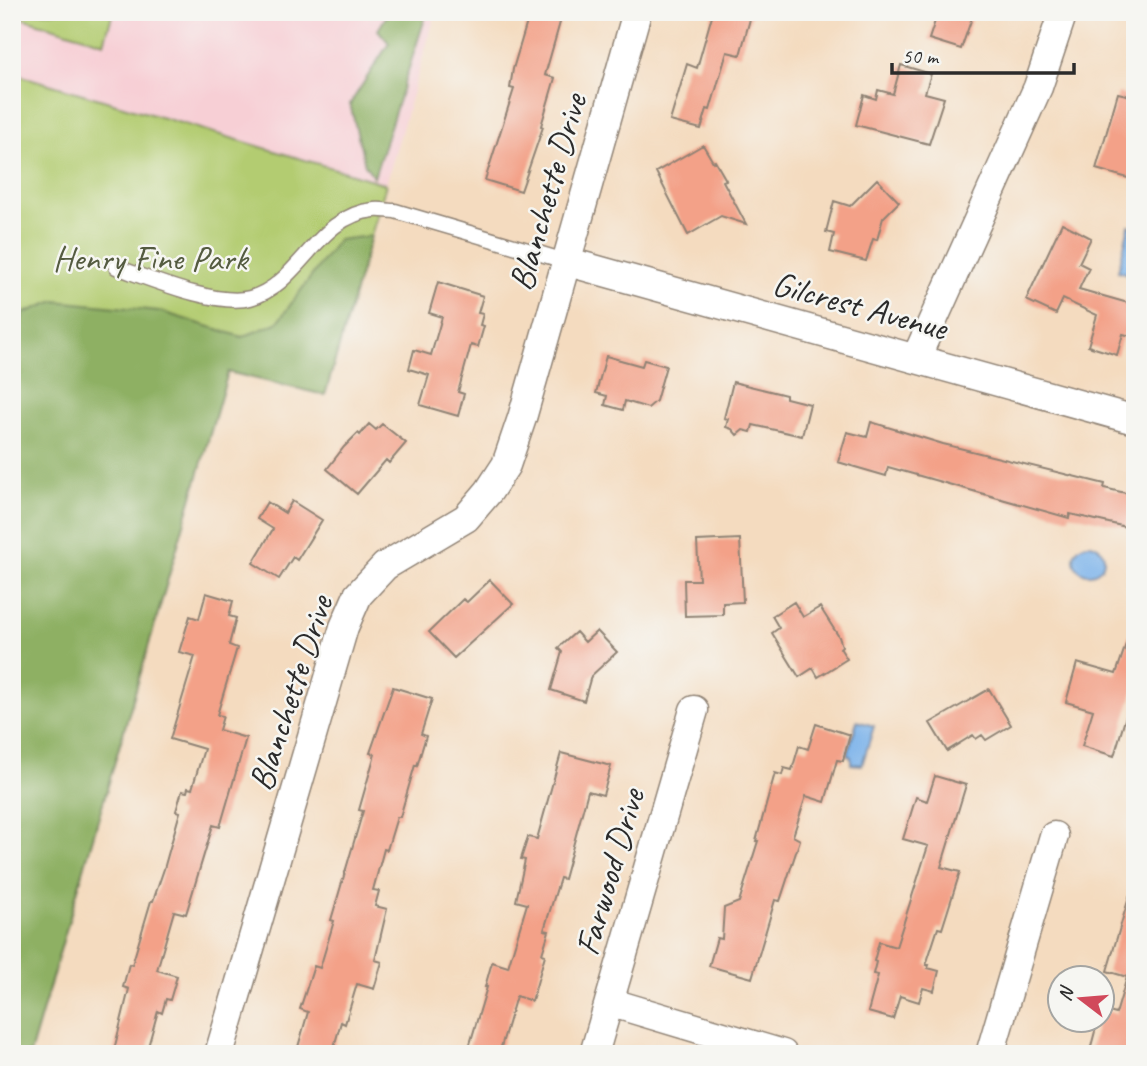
<svg xmlns="http://www.w3.org/2000/svg" width="1147" height="1066" viewBox="0 0 1147 1066" font-family="Caveat,sans-serif">
<rect width="100%" height="100%" fill="#f6f6f2"/>
<filter id="ink" filterUnits="userSpaceOnUse"><feTurbulence type="fractalNoise" baseFrequency=".0143" numOctaves="2"/><feDisplacementMap in="SourceGraphic" scale="14" xChannelSelector="R" yChannelSelector="G"/><feConvolveMatrix kernelMatrix="1 2 1 2 8 2 1 2 1" color-interpolation-filters="sRGB"/></filter>
<filter id="wash" filterUnits="userSpaceOnUse"><feTurbulence type="fractalNoise" baseFrequency=".00686" numOctaves="4" result="noise"/><feDisplacementMap in="SourceGraphic" scale="28" xChannelSelector="R" yChannelSelector="G"/><feGaussianBlur stdDeviation="1.57" result="paint"/><feColorMatrix in="noise" values="0 0 0 0 0 0 0 0 0 0 0 0 0 0 0 0 0 1.4 0 .05"/><feComposite in="paint" operator="in"/></filter>
<g filter="url(#wash)">
<rect width="100%" height="100%" fill="#f4dbbf"/>
<path fill="#f7cfd5" d="M12,12H436L386,184L12,73Z"/>
<path fill="#b3cc71" stroke="#6f7c4e" stroke-width="2" d="M12,12H113L104,43L12,15Z
M12,73L386,184L325,395L228,372L30,1054H12Z"/>
<path fill="#8eb063" stroke="#5c6e47" stroke-width="2" d="M389,12H427L374,177L365,165L350,104L389,43L378,30Z
M371,236L325,395L228,372L30,1054H12V336L24,313L55,301L159,311L242,337L277,323L338,240Z"/>
<path fill="#7cb2ea" stroke="#546e8a" stroke-width="2" d="M1129,226L1135,228V276L1118,271Z
M1074 559a15 15 0 1 1 30 0a15 15 0 1 1-30 0Z
M857,721L874,726L862,765L851,764V757L847,755Z"/>
<g id="blocks">
<path fill="#f3a188" d="M530,12H563L545,75L555,78L541,126L543,127L521,191L485,180L514,89L510,88L513,69Z
M713,12H752L740,55L727,52L710,110L707,109L701,129L670,121L687,64L697,68Z
M938,12H974L961,49L929,39Z
M901,65L931,74L925,93L944,98L929,144L856,125L864,95L876,99L878,90L893,94Z
M1118,93L1135,97V180L1096,169Z
M703,145L713,162L715,161L726,180L723,181L746,224L721,216L688,235L656,172Z
M877,179L899,202L883,218L877,240L873,239L866,261L830,252L834,234L826,232L834,201L850,206Z
M1062,223L1091,238L1079,263L1089,268L1079,289L1135,305V337L1123,334L1117,355L1088,346L1097,315L1063,299L1056,314L1026,300Z
M438,282L483,296L478,313L483,314L480,325L484,326L478,347L471,345L458,392L464,394L458,416L420,405L429,375L409,369L414,350L431,355L442,317L429,313Z
M606,356L642,366L644,360L666,366L656,401L648,408L625,401L623,410L605,405L607,396L596,393Z
M733,382L786,395V398L810,404L802,436L753,425L751,432L743,430L737,435L732,429L726,427L728,419L724,418Z
M871,422L943,444L1105,484L1104,488L1134,495L1126,527L1070,514L1069,518L888,467L886,476L838,462L847,432L867,437Z
M369,424L376,430L382,424L406,443L389,463L386,460L357,494L327,469L344,447L358,433L360,435Z
M292,501L322,520L297,560L293,557L279,579L253,563L273,529L257,519L267,502L285,513Z
M740,539L743,602L723,603V615L685,616L684,580H699L697,541Z
M490,580L513,604L454,658L429,632L463,599L467,602Z
M206,593L233,601L229,616L236,618L229,645L237,648L217,715L223,716L219,730L246,738L220,827L213,825L186,914L174,911L157,970L177,976L170,1000L166,999L162,1013L158,1011L146,1054H113L129,989L123,987L129,964L132,965L151,901H153L164,869L180,812L176,811L182,791L187,792L188,788L192,789L204,749L170,739L195,656L179,652L190,616L199,619Z
M794,602L803,617L820,607L839,637L842,646L840,648L847,659L818,677L813,668L799,677L772,633L779,628L772,616Z
M1131,629L1135,630V686L1114,756L1082,746L1093,710L1066,702L1077,663L1116,674Z
M597,631L617,652L591,676L584,701L551,690L562,652L558,648L576,632L585,642Z
M393,687L432,699L421,734L426,736L417,766L415,765L400,817H397L387,850L384,849L373,890L379,891L375,906L387,909L375,960L382,962L374,989L357,984L345,1024L341,1022L332,1054H296L308,1012L300,1009L314,966L320,968L334,921L331,920L363,811L359,810L375,754L370,753Z
M989,689L1011,725L986,740L982,735L976,739L973,735L947,751L930,723Z
M816,724L850,735L843,761L837,760L825,802L806,796L793,836L800,840L780,901L775,900L752,978L709,966L717,938L722,939L724,908L739,902L758,841H756L775,773L782,775L784,768L792,770L799,746L808,749Z
M561,753L611,766L603,795L588,791L564,879L560,878L544,930L549,931L542,954L545,955L532,1001L516,996L499,1054H467L487,987H485L492,962L508,967L527,904L516,901L525,860L521,859L528,837L537,839Z
M935,776L966,785L941,867L960,872L942,929L938,928L926,965H929L928,968L939,971L934,991L923,988L919,1002L900,996L893,1019L868,1012L878,975L873,974L876,962L874,961L879,942L896,947L928,846L903,839L916,797L927,801Z
M1130,894H1135V1054H1089L1098,1020H1102V1010L1116,1014L1127,977L1107,971Z"/>
</g>
</g>
<g filter="url(#ink)">
<use href="#blocks" fill-opacity="0" stroke="#908375" stroke-width="2"/>
<g fill="none" stroke-linecap="round" stroke-linejoin="round">
<defs>
<path id="lane" d="M116,267C148,278 217,307 250,298C300,285 317,215 374,210C381,209 388,211 395,211L565,261"/>
<path id="street" d="M565,261L1135,420
M916,358L1038,87L1063,12
M609,1002L783,1054
M219,1054L344,627L358,595L385,566L466,518L489,491L506,465L522,418L637,12
M594,1054L694,710
M990,1054L1054,836"/>
</defs>
<use href="#lane" stroke="#908375" stroke-width="17"/>
<use href="#street" stroke="#908375" stroke-width="31"/>
<use href="#lane" stroke="#fff" stroke-width="14"/>
<use href="#street" stroke="#fff" stroke-width="28"/>
</g>
</g>
<g text-anchor="middle" stroke-width="5" stroke-linejoin="round" paint-order="stroke">
<g font-size="35" fill="#2b2b2b" stroke="#f6f6f2">
<text transform="translate(547 192) rotate(-74)" y="12">Blanchette Drive</text>
<text transform="translate(860 305) rotate(15)" y="12">Gilcrest Avenue</text>
<text transform="translate(290 693) rotate(-72)" y="12">Blanchette Drive</text>
<text transform="translate(609 872) rotate(-74)" y="12">Farwood Drive</text>
</g>
<g font-size="35" fill="#545b40" stroke="#f6f6f2">
<text x="150" y="270">Henry Fine Park</text>
</g>
</g>
<rect width="1147" height="1066" fill="none" stroke="#f6f6f2" stroke-width="42"/>
<g transform="translate(1081 999) rotate(286)"><circle r="33" fill="#f6f6f2" stroke="#a5a5a2" stroke-width="2"/>
<path d="M0-5L12 26L0 18L-12 26Z" fill="#d1495b"/>
<text y="-10" font-size="19" font-weight="bold" text-anchor="middle" fill="#2b2b2b">N</text>
</g>
<path d="M892 63v10h182v-10" fill="none" stroke="#2b2b2b" stroke-width="3.5"/>
<text x="902" y="63" font-size="21" fill="#2b2b2b" stroke="#f6f6f2" stroke-width="5" paint-order="stroke">50 m</text>
</svg>
